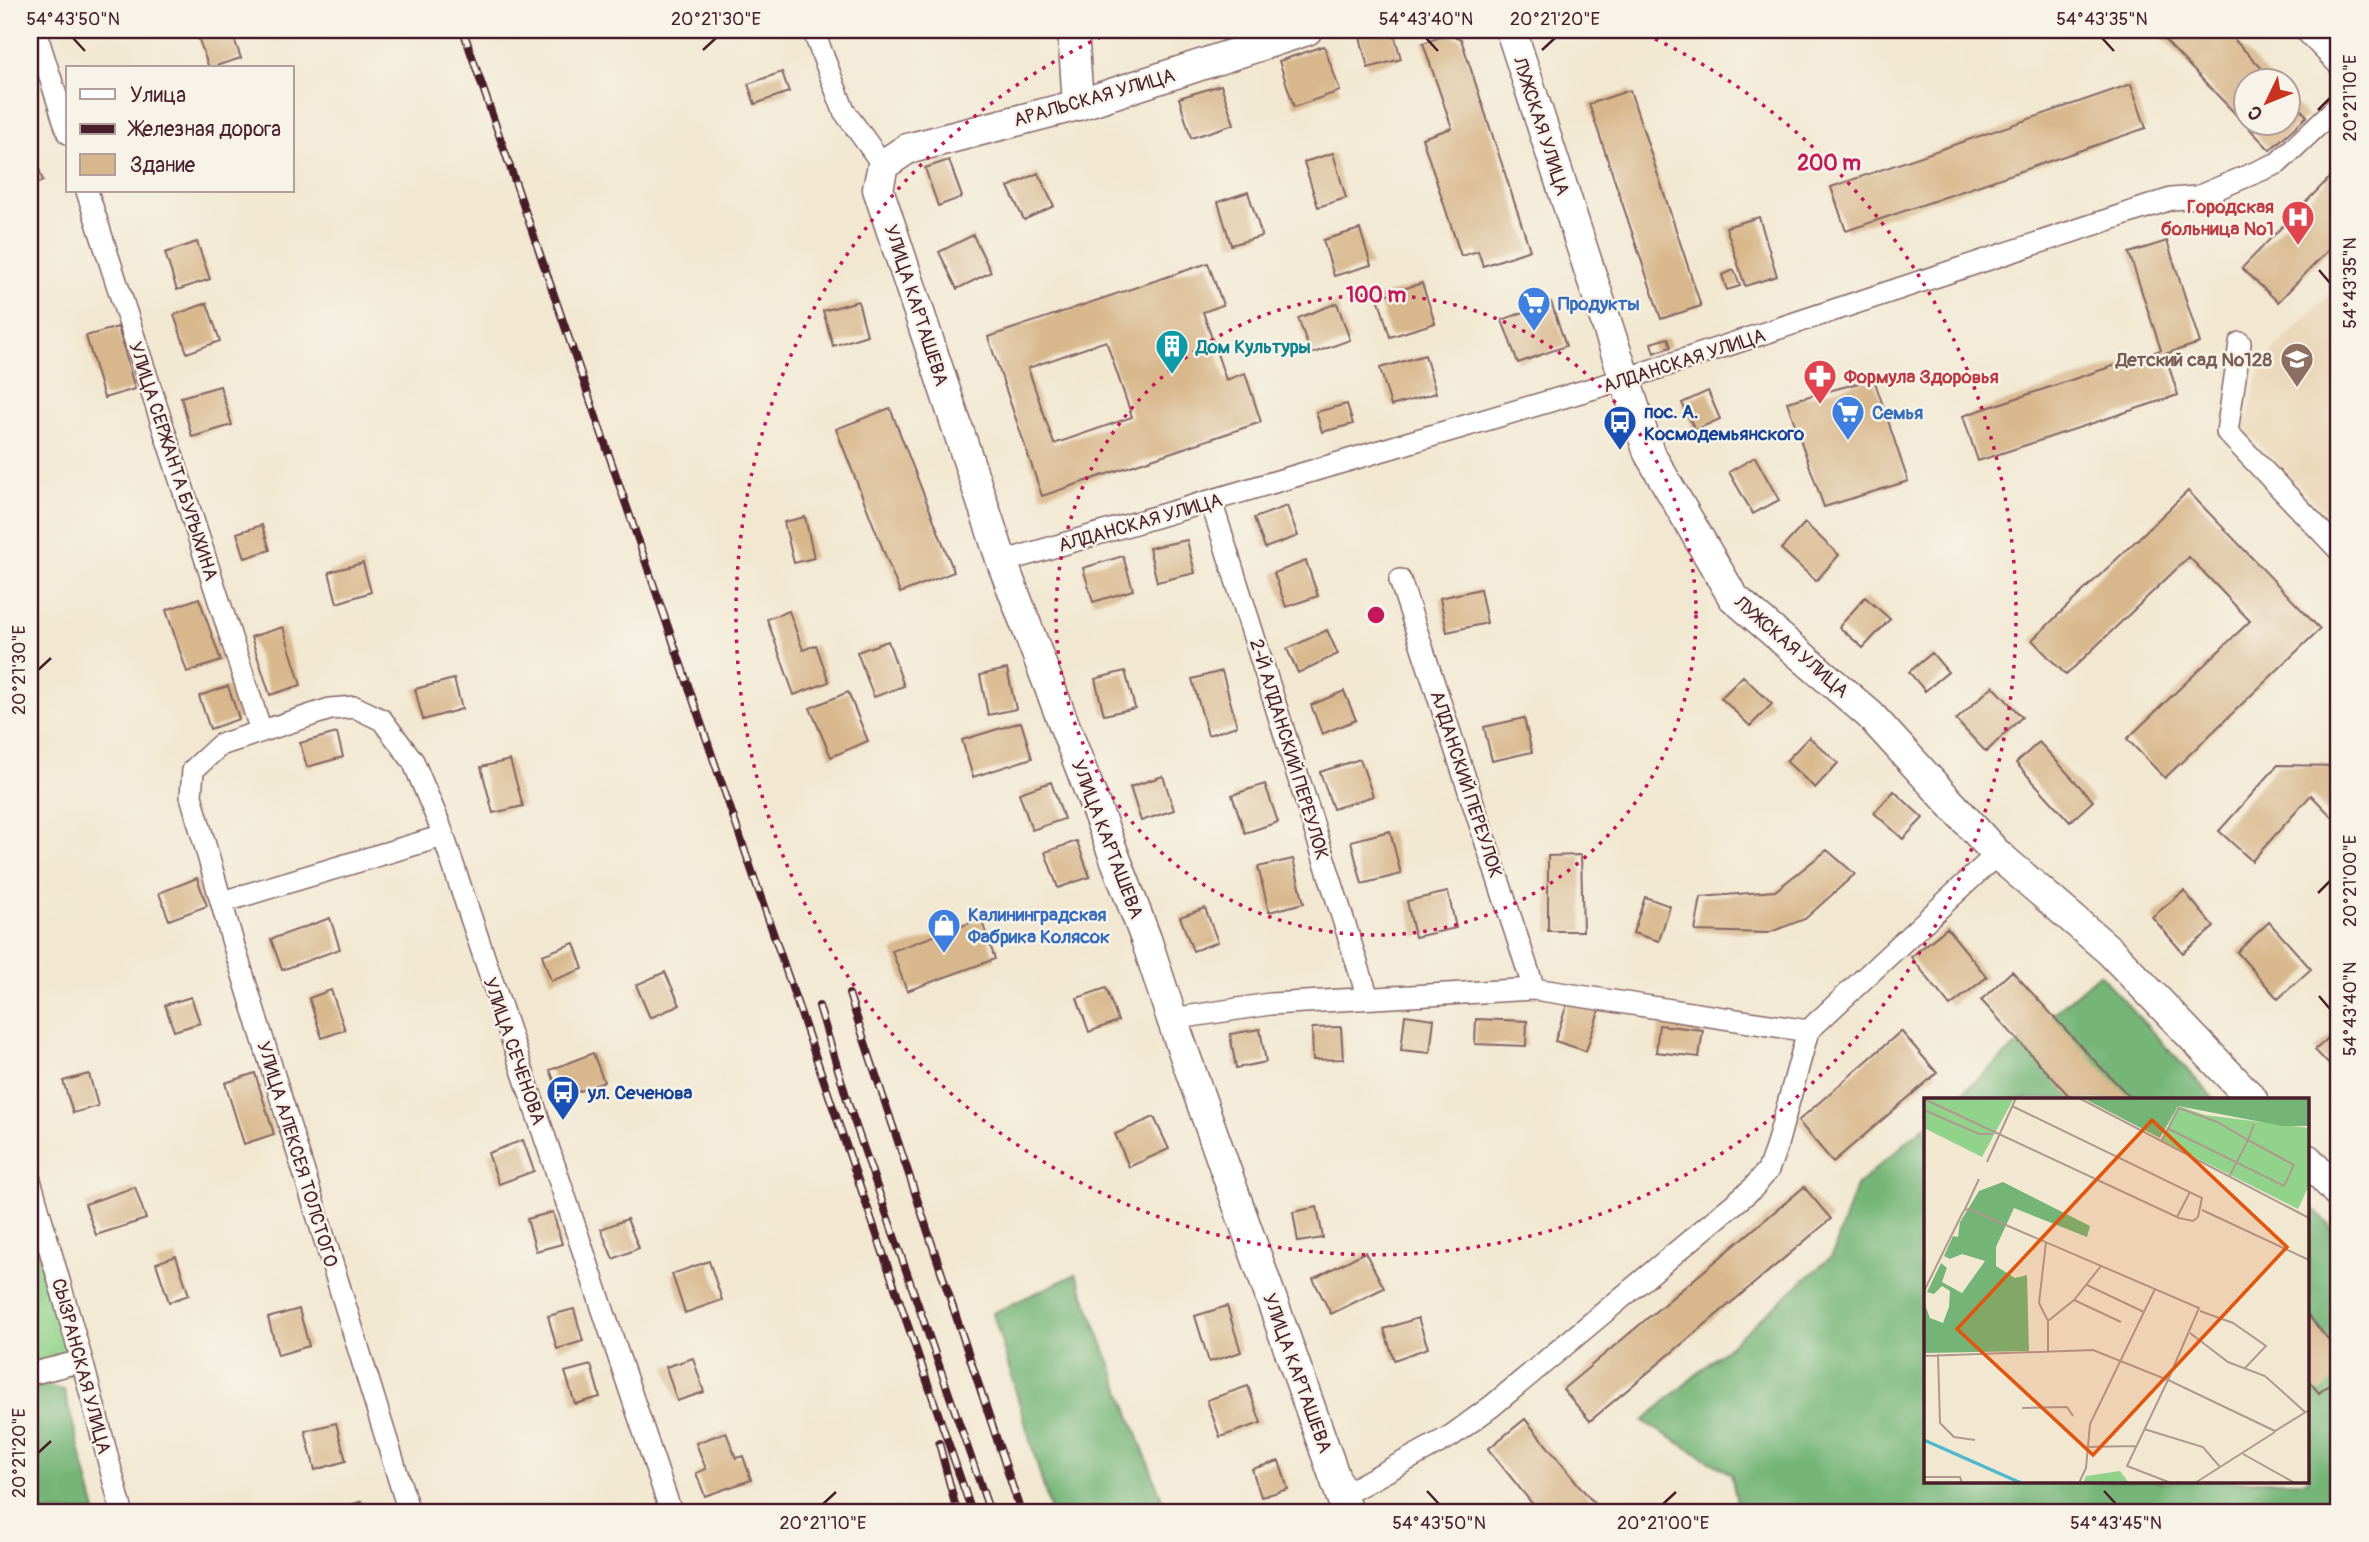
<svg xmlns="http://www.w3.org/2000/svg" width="2369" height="1542" viewBox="0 0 2369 1542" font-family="Pangolin,sans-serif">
<rect width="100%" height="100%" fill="#f7f3e8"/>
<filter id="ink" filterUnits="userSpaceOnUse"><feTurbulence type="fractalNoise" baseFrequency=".0143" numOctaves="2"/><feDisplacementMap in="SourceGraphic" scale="14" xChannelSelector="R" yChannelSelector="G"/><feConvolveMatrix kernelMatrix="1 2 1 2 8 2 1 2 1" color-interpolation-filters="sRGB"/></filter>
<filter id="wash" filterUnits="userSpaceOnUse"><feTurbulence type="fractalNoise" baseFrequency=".00686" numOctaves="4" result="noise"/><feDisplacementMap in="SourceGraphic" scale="28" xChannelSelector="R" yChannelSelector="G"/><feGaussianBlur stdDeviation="1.57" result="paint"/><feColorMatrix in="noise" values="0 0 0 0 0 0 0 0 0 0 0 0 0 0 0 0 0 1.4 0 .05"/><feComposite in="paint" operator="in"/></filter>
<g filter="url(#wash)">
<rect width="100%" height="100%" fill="#f2e8d1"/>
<path fill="#ebd8ba" d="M2339,284V527L2245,430L2262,363Z"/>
<path fill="#91d38b" stroke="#6e795b" stroke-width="2" d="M30,1225L73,1373L30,1385Z"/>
<path fill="#74b577" stroke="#5f6a51" stroke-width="2" d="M2099,974L2214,1099H1955Z
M1926,1125V1481H2308V1202L2339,1236V1512H1739L1731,1474L1643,1421L1832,1256L1856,1186Z
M1076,1274L1167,1512H1051L993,1313Z
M40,1385L64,1390L96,1512H30V1388Z"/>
<g id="blocks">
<path fill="#d8b78c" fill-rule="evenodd" d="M209,30H231L241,58L209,68L197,34Z
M1370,30H1393L1401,59L1368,68L1359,33Z
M2155,30H2225L2273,80H2246V122H2288V96L2307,116L2270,150Z
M1449,34L1461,39L1530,250L1483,266L1478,251L1461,256L1422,138L1452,128L1423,43Z
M1324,46L1340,91L1294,107L1279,61Z
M782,72L789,92L755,104L748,84Z
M2131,84L2146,128L1846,231L1831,187Z
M1221,85L1234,124L1191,138L1179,98Z
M1630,90L1701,306L1661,319L1589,104Z
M30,143L43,181L30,186Z
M1333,153L1346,198L1318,207L1304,162Z
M949,160L962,197L938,206L925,168Z
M2339,168V239L2278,302L2242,268Z
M1038,173L1054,206L1024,220L1008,187Z
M1248,192L1262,236L1231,245L1218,202Z
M1759,217L1777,276L1745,286L1726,227Z
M1360,229L1371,265L1334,276L1323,240Z
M973,235L991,272L957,289L939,252Z
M2167,241L2200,343L2165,354L2178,395L1978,461L1963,416L2161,350L2129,253Z
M197,242L210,279L177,290L165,253Z
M1208,263L1223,305L1203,312L1226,380L1245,373L1261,422L1042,496L988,337ZM1106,341L1132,417L1054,444L1028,368Z
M1734,270L1740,286L1727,290L1722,275Z
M1422,283L1435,323L1390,337L1378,297Z
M858,301L867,335L833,346L823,311Z
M1551,302L1566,346L1518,363L1502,320Z
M207,303L220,341L187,353L174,315Z
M1337,303L1350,340L1311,354L1298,318Z
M118,327L135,389L104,398L86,336Z
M1668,338L1671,347L1654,353L1651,343Z
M1425,355L1436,393L1391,406L1380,368Z
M1874,379L1908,481L1824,507L1787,402Z
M220,386L232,425L192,437L181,397Z
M1708,391L1720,419L1695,430L1682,403Z
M1347,404L1353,424L1322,432L1316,412Z
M890,408L954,572L900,593L836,429Z
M1755,457L1779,500L1753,514L1729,472Z
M2188,491L2320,629L2165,778L2127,739L2250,621L2189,557L2066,675L2032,640Z
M1287,506L1298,536L1265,548L1254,518Z
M805,517L814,558L794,563L784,522Z
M1805,523L1839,555L1816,581L1781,549Z
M262,525L270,550L245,558L237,533Z
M1187,540L1195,573L1157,582L1149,548Z
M1123,556L1133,590L1093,602L1083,568Z
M1306,561L1318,596L1286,607L1274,573Z
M363,563L371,592L337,603L329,572Z
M1480,589L1487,623L1447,632L1440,598Z
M1865,597L1890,619L1863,648L1839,627Z
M199,598L221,661L187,672L166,610Z
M789,611L803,650L816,645L829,682L794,695L767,619Z
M283,627L301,685L270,695L251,637Z
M1327,630L1338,654L1298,673L1287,649Z
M888,641L904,686L874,697L857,652Z
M1932,653L1948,672L1925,691L1909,672Z
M1007,669L1016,709L988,715L980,675Z
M1125,671L1135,708L1104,715L1095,679Z
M1222,671L1237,726L1208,735L1192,679Z
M1743,676L1772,704L1750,726L1721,698Z
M454,679L462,709L423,720L415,689Z
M228,686L239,719L210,729L199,696Z
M1993,686L2022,717L1986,752L1956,720Z
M1344,691L1356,720L1322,734L1311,705Z
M848,692L868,741L831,757L810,708Z
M1524,718L1532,752L1492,761L1484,727Z
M1021,722L1032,758L973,777L962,740Z
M337,733L343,757L307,767L300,743Z
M1809,737L1838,763L1815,788L1786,761Z
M2039,742L2093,801L2070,822L2016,763Z
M1360,759L1373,796L1333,809L1320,772Z
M510,760L523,806L493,813L481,767Z
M2278,765L2339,766V824L2311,795L2252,861L2219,831Z
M1163,776L1174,810L1141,821L1130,787Z
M1051,782L1064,819L1032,830L1019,793Z
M1265,784L1278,822L1245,833L1232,795Z
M1894,791L1923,818L1903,839L1874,813Z
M1390,831L1401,874L1362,884L1351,841Z
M1077,841L1090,877L1058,888L1045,852Z
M1827,850L1855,874L1805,919L1768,933L1695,931L1701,897L1775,891Z
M1581,855L1583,931H1548V856Z
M1293,859L1304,903L1269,912L1258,867Z
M197,878L207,906L169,920L159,893Z
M2184,891L2214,927L2183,953L2152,917Z
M1448,892L1456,928L1415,937L1407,901Z
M1645,897L1670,906L1659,941L1633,933Z
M1205,908L1218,942L1193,951L1180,917Z
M330,918L340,949L282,970L271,939Z
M981,919L995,959L907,991L892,951Z
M2269,922L2311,969L2278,999L2237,952Z
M1947,928L1987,977L1950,1006L1911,957Z
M574,943L583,969L551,981L542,955Z
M2012,971L2087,1053L2132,1099H2072L1981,1000Z
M665,972L680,1005L650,1018L636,985Z
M1106,988L1118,1021L1089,1032L1077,998Z
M331,990L345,1030L322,1038L309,998Z
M191,997L200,1023L174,1031L165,1005Z
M1569,998L1600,1008L1586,1051L1555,1041Z
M1405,1015L1434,1019L1430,1053L1401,1050Z
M1476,1019L1527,1021L1526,1046L1475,1044Z
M1659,1025L1703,1030L1699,1057L1656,1052Z
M1341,1027L1343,1059L1313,1060L1312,1028Z
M1260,1029L1266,1062L1236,1068L1230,1034Z
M2337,1030L2339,1032L2338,1074L2315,1050Z
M1901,1031L1937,1073L1833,1162L1798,1121Z
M593,1053L604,1082L561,1098L550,1070Z
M255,1073L274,1134L244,1144L225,1083Z
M89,1074L98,1106L73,1113L63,1081Z
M1154,1117L1169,1149L1129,1167L1115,1134Z
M523,1140L534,1171L499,1184L488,1153Z
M135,1187L146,1219L96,1235L85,1204Z
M1804,1187L1831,1219L1590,1421L1563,1389Z
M1317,1207L1323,1238L1298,1242L1293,1212Z
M553,1212L562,1244L536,1251L527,1219Z
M627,1219L639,1248L613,1259L601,1229Z
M1365,1252L1384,1288L1331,1314L1313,1279Z
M176,1256L189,1295L169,1302L156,1263Z
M709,1261L722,1300L685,1313L672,1274Z
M1227,1306L1241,1352L1209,1362L1195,1316Z
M299,1309L309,1346L278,1355L268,1318Z
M574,1309L583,1341L557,1349L548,1316Z
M2308,1315L2339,1352V1376L2319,1393L2308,1380Z
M1418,1318L1428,1348L1394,1360L1384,1329Z
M693,1358L704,1392L677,1401L666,1367Z
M591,1365L600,1397L575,1404L565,1372Z
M1248,1386L1261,1423L1220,1437L1207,1400Z
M1525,1419L1601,1512H1539L1488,1449Z
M336,1423L346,1461L315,1470L305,1431Z
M726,1432L736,1458L743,1456L751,1480L705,1496L696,1473L706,1469L696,1443Z
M1279,1461L1288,1489L1261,1497L1252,1469Z
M362,1501L366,1512H330Z"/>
</g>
</g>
<g filter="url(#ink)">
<use href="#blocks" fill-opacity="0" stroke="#856565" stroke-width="2"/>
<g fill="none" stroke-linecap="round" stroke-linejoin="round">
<defs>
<path id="street" d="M35,30L68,133
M813,30L844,111L883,165
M2305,30L2339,65
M87,191L261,731
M2240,343L2227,432L2339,550
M1211,501L1368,998
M1002,562L1625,379L2171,199L2197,197L2278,163L2339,105
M1400,580L1534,989
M222,902L443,836
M1172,1019L1270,1004L1534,989L1808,1031L1997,854
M30,1180L82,1361L122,1512
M30,1374L82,1361
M1341,1496L1451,1436L1492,1406L1753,1188L1768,1170L1776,1148L1808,1031
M409,1512L233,943L191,796L193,770L220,745L330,709L355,707L382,720L413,761L439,823L671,1512"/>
<path id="secondary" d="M1073,30L1078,105
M1307,30L1078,105L907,149L883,165L878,189L1002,562L1146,939L1172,1019L1347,1512
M1511,30L1649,453L1733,597L1870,715L1997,854L2110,951L2252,1099
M2308,1160L2339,1194"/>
</defs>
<use href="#street" stroke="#856565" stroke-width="24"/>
<use href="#secondary" stroke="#856565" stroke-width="33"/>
<use href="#street" stroke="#fff" stroke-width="21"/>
<use href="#secondary" stroke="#fff" stroke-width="30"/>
<defs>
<path id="rail" d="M463,30L972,1512
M849,994L1021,1512
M819,1006L849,1106L990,1512
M939,1443L957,1512"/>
</defs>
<use href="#rail" stroke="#4a1f2b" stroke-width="8"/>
<use href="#rail" stroke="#f7f3e8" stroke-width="5" stroke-dasharray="16" stroke-linecap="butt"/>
</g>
</g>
<path fill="none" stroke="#4a1f2b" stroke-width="2.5" d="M73,38L85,51M1426,38L1438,51M2102,38L2114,51M703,50L716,38M1542,50L1555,38M2318,110L2330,98M2319,270L2330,283M38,670L51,658M2318,893L2330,881M2319,996L2330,1009M38,1453L51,1441M1427,1491L1439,1504M2104,1491L2116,1504M823,1504L836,1492M1663,1504L1676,1492"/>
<g fill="none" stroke="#c2185b" stroke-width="3.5" stroke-dasharray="3.5 7">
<circle cx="1376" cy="615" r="320"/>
<path d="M1636 30A640 640 0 1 1 1116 30"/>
</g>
<defs>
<symbol id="hospital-pin" viewBox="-11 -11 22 30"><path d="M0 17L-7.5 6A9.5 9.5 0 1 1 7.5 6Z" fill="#e0444e" stroke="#f7f3e8"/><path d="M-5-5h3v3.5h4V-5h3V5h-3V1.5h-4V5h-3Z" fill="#fff"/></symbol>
<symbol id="supermarket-pin" viewBox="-11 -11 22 30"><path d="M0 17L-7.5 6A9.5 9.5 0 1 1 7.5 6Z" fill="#3f7fe0" stroke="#f7f3e8"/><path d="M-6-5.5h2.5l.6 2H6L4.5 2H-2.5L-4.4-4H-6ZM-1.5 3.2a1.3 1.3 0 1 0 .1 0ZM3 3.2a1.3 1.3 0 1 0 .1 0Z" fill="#fff"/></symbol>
<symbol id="building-pin" viewBox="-11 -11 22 30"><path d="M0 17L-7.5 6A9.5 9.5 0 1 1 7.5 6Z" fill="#0f9aa8" stroke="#f7f3e8"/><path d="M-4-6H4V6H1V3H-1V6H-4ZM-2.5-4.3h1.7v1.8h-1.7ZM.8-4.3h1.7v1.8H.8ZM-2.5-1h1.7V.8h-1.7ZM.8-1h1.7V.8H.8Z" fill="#fff"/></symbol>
<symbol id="school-pin" viewBox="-11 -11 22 30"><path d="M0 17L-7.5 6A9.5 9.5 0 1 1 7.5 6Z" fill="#8d6e63" stroke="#f7f3e8"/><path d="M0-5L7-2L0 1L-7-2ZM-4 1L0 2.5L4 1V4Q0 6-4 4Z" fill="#fff"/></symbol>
<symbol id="pharmacy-pin" viewBox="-11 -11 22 30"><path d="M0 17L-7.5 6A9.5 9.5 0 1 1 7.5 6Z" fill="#e0444e" stroke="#f7f3e8"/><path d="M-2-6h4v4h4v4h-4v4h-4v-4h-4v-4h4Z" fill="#fff"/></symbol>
<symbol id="bus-pin" viewBox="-11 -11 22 30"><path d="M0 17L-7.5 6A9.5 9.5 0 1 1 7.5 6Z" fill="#1a4fb4" stroke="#f7f3e8"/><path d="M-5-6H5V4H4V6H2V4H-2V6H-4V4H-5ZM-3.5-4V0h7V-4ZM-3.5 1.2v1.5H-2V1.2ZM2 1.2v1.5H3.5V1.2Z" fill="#fff"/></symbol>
<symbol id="shop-pin" viewBox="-11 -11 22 30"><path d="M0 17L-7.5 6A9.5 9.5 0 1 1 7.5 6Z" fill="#3f7fe0" stroke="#f7f3e8"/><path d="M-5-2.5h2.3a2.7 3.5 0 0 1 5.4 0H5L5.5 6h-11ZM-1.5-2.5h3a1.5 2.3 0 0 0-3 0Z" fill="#fff"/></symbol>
</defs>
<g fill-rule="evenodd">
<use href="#hospital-pin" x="2279" y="198" width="38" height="52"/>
<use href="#supermarket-pin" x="1515" y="284" width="38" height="52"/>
<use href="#building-pin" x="1153" y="327" width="38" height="52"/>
<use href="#school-pin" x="2278" y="340" width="38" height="52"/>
<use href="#pharmacy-pin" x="1801" y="357" width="38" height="52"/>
<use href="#supermarket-pin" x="1829" y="393" width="38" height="52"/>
<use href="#bus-pin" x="1601" y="403" width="38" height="52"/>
<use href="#shop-pin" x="925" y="906" width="38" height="52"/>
<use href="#bus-pin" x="544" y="1073" width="38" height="52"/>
</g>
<g text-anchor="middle" stroke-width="5" stroke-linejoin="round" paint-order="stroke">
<g font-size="19" fill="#4a1f2b" stroke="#f7f3e8">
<text transform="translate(1094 97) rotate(-16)" y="7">АРАЛЬСКАЯ УЛИЦА</text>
<text transform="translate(1542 126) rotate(72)" y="7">ЛУЖСКАЯ УЛИЦА</text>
<text transform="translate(917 305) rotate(72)" y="7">УЛИЦА КАРТАШЕВА</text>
<text transform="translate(1684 360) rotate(-18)" y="7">АЛДАНСКАЯ УЛИЦА</text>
<text transform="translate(174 461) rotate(72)" y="7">УЛИЦА СЕРЖАНТА БУРЫХИНА</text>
<text transform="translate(1140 522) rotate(-16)" y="7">АЛДАНСКАЯ УЛИЦА</text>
<text transform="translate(1792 646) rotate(41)" y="7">ЛУЖСКАЯ УЛИЦА</text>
<text transform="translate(1290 749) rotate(73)" y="7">2-Й АЛДАНСКИЙ ПЕРЕУЛОК</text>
<text transform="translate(1467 784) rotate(72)" y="7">АЛДАНСКИЙ ПЕРЕУЛОК</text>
<text transform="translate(1108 839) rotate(69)" y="7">УЛИЦА КАРТАШЕВА</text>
<text transform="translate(515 1051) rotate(71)" y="7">УЛИЦА СЕЧЕНОВА</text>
<text transform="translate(298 1154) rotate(73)" y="7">УЛИЦА АЛЕКСЕЯ ТОЛСТОГО</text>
<text transform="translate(82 1366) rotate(75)" y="7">СЫЗРАНСКАЯ УЛИЦА</text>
<text transform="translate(1298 1373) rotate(70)" y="7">УЛИЦА КАРТАШЕВА</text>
</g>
<g font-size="19" font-weight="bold" fill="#be3a42" stroke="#f7f3e8" text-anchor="end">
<text x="2274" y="213">Городская<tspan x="2274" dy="22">больница №1</tspan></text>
<text x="1844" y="383" text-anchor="start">Формула Здоровья</text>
</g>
<g font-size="19" font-weight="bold" fill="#366cbe" stroke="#f7f3e8" text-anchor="start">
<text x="1558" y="310">Продукты</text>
<text x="1872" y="419">Семья</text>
<text x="968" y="921">Калининградская<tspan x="968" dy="22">Фабрика Колясок</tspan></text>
</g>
<g font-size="19" font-weight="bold" fill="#0d838f" stroke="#f7f3e8" text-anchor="start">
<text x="1196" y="353">Дом Культуры</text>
</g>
<g font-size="19" font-weight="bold" fill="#785e54" stroke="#f7f3e8" text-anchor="end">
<text x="2272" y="366">Детский сад №128</text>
</g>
<g font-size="19" font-weight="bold" fill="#164399" stroke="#f7f3e8" text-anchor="start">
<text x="1644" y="418">пос. А.<tspan x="1644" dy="22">Космодемьянского</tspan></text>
<text x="588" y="1099">ул. Сеченова</text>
</g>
</g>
<g transform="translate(1924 1098)">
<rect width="385" height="385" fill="#f2e8d1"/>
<path d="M0,0H90L58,59L0,30ZM254,8L281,17L385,30V87L374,111L237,42ZM196,373L205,385H159L162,378Z" fill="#91d38b"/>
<path d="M159,0H385V28H358L254,8L236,40ZM79,84L166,128L163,139L90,110L72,149V168L91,180L103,177L105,253L0,255V204L6,220L19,225L25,209L26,193L18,188L10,196L3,194L17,165L23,170L18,184L38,195L61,163L38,156L26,161L20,158L29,138L34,139L36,124L55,93Z" fill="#74b577"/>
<path fill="none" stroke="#50b8ce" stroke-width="3.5" d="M0,342L97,385"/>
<path fill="none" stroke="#af988f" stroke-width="2" d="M155,0L385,120M0,1L255,120L269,123L274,119L278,100L88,8M0,12L55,36H69M245,31L360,88L370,67L324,42L330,26M237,44L255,10L293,24L324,42L305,79M63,64L92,0M41,111L55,81M278,112L385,162M253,119L266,94M122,144L115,205L124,223M163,187L220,214M0,193L37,118L41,111L47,112L275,210L244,282L351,333L385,312M150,202L197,224M276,213L309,225L342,248L321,270M266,235L304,264L341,278L381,314M124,254V223L150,202L177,168M14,256L16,325L30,339L51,342M0,258L169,252L244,282L203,368L247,385M98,310L143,309L149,318M220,331L279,349L296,369M162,349L212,348M319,356L371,385M0,379H36L38,385M155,385L162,370L166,326L231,191M271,385L351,334"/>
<path fill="#e0560e" fill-opacity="0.15" stroke="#e0560e" stroke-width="3.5" d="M228,22L363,149L169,357L33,231Z"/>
<rect width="385" height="385" fill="none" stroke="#4a1f2b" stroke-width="3.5"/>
</g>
<circle cx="1376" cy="615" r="10" fill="#c2185b" stroke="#f7f3e8" stroke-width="3.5"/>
<g font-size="21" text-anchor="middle" font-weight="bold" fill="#c2185b" stroke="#f7f3e8" stroke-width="5" stroke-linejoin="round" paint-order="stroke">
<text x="1829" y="170">200 m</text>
<text x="1376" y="302">100 m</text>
</g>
<rect width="2369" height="1542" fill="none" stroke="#f7f3e8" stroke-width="77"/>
<rect x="66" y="66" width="228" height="126" fill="#f7f3e8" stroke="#b29e9c" stroke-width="2"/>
<rect x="80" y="89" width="35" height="10" fill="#ffffff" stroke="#b29e9c" stroke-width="2"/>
<text x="130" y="102" font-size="21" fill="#4a1f2b">Улица</text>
<rect x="80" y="124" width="35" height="10" fill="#4a1f2b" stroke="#b29e9c" stroke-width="2"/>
<text x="130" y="136" font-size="21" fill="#4a1f2b">Железная дорога</text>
<rect x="80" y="154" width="35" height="21" fill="#d8b78c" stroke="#b29e9c" stroke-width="2"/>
<text x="130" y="172" font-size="21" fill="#4a1f2b">Здание</text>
<g transform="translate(2267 102) rotate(227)"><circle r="33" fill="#f7f3e8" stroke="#b29e9c" stroke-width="2"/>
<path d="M0-5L12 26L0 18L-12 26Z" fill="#c8321e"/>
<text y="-10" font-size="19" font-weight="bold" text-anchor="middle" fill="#4a1f2b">С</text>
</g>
<rect x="38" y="38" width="2292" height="1466" fill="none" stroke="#4a1f2b" stroke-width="2.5"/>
<g font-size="18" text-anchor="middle" fill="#4a1f2b">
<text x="73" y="25">54°43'50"N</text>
<text x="716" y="25">20°21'30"E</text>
<text x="1426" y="25">54°43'40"N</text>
<text x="1555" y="25">20°21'20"E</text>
<text x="2102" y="25">54°43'35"N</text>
<text transform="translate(2350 98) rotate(-90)" y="6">20°21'10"E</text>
<text transform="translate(2350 283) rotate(-90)" y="6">54°43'35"N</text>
<text transform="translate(19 670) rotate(-90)" y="6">20°21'30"E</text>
<text transform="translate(2350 881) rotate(-90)" y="6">20°21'00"E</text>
<text transform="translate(2350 1009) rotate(-90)" y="6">54°43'40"N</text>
<text transform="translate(19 1453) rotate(-90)" y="6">20°21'20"E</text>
<text x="823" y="1529">20°21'10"E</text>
<text x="1439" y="1529">54°43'50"N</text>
<text x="1663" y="1529">20°21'00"E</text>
<text x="2116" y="1529">54°43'45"N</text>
</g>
</svg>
